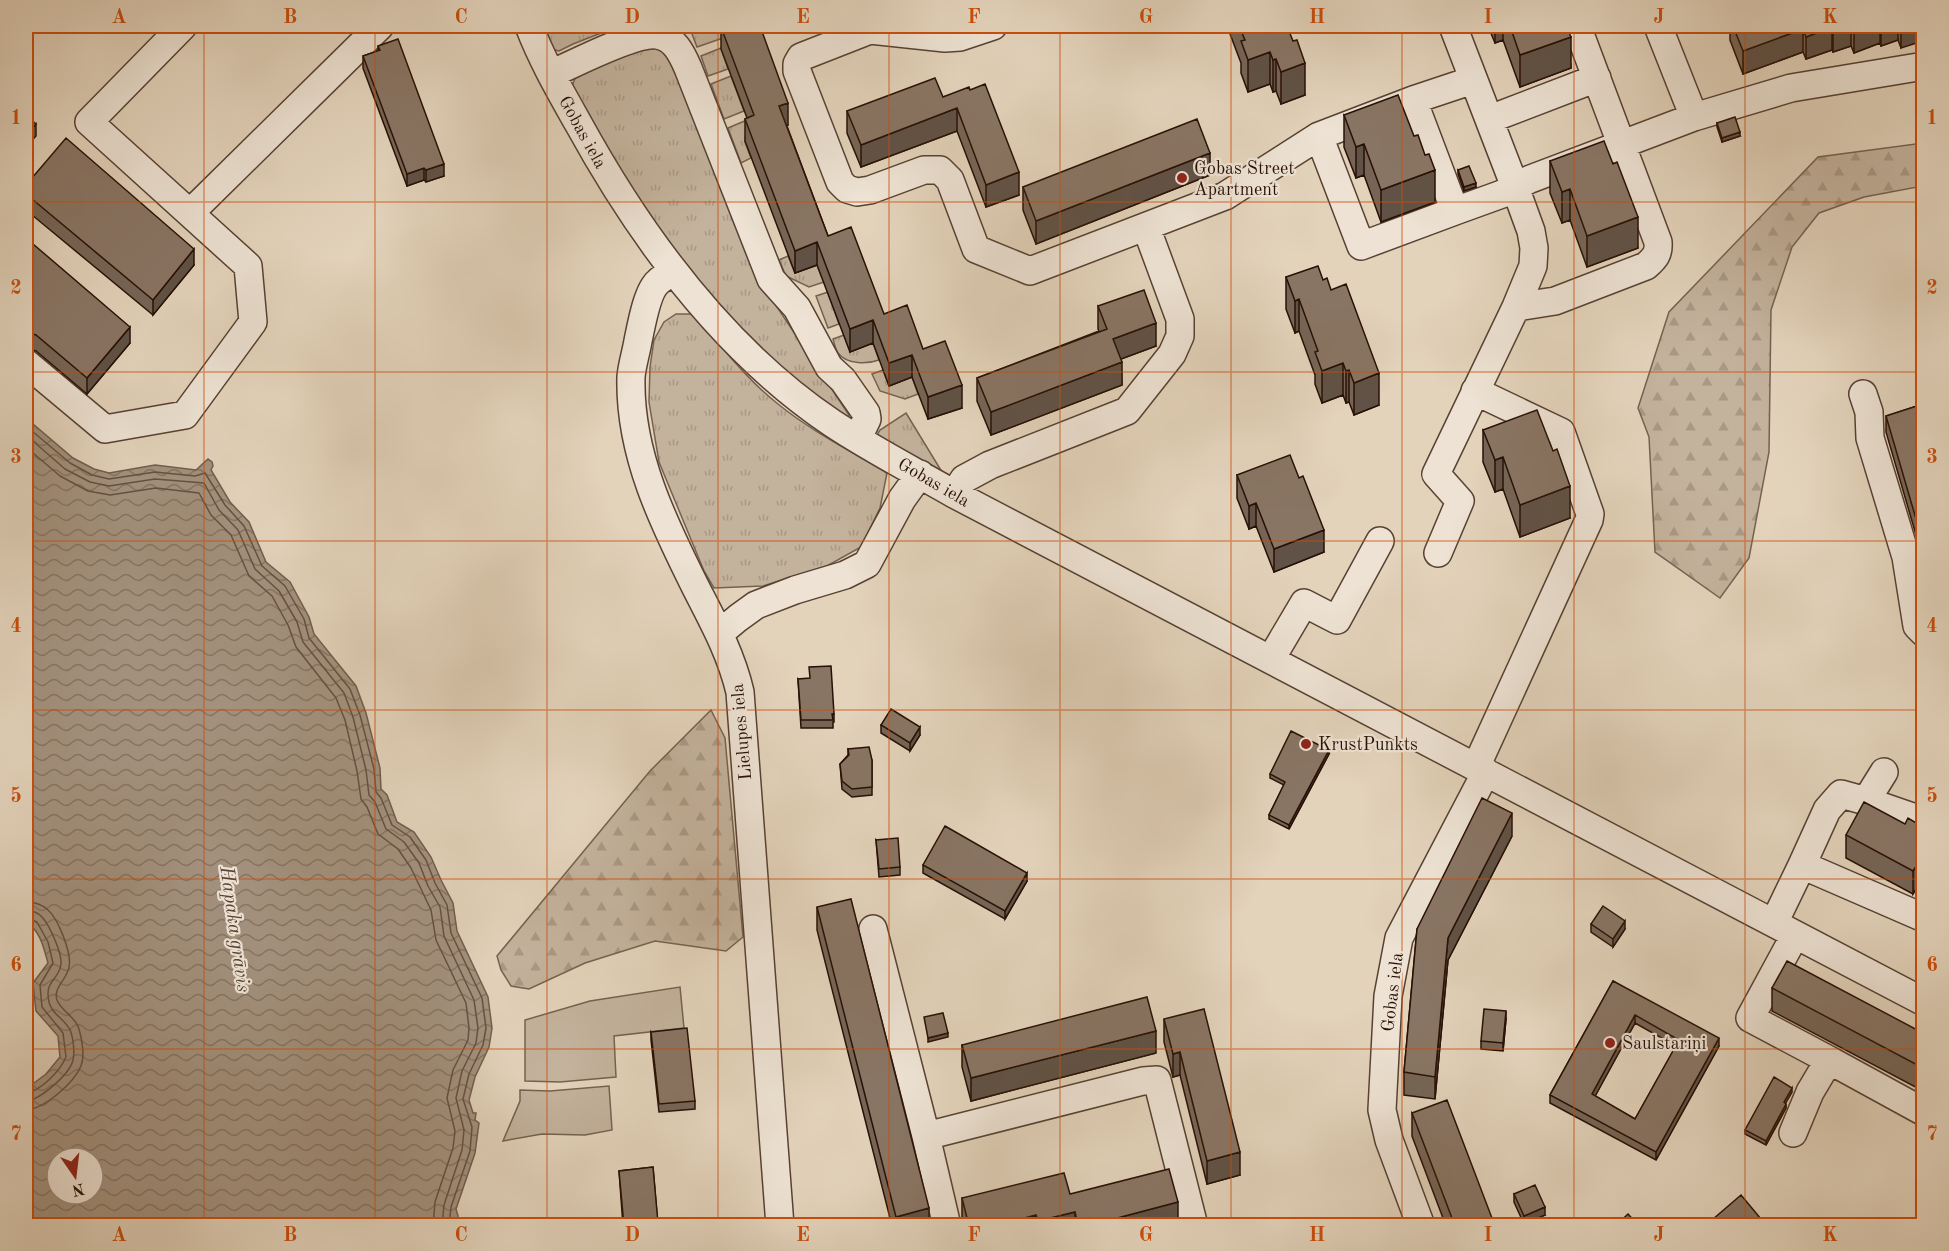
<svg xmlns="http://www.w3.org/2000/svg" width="1949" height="1251" viewBox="0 0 1949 1251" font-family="'Old Standard TT',serif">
<defs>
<pattern id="grass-tufts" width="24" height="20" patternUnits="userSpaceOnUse" patternTransform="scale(1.5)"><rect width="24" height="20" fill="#c3b29c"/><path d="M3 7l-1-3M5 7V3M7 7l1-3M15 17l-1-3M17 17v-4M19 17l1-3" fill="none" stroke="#a89885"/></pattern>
<pattern id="forest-firs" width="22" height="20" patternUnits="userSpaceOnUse" patternTransform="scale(1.5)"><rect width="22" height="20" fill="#c3b29c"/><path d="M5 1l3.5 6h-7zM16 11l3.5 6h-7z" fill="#a89885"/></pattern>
<pattern id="water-waves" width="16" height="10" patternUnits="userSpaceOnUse" patternTransform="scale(1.5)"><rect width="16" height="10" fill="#a3917d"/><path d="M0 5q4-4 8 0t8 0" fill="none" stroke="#857564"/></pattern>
</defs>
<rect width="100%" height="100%" fill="#e3d3bb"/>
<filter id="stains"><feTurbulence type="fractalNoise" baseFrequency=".00333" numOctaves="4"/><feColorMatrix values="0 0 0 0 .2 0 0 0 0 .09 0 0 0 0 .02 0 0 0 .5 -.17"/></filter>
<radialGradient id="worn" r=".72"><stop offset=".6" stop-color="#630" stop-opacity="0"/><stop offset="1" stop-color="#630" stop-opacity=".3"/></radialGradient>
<path fill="url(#grass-tufts)" stroke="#766151" stroke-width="1.5" d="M540,26H619L573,44L559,51L551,49Z
M689,26H735L743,31L697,47Z
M644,44L670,52L761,283L849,415L847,419L767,358L703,291L616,172L572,86L576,76Z
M721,48L728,69L708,76L701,56Z
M731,76L744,111L724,119L711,84Z
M747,120L745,142L751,158L741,163L728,128Z
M788,256L795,273L817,265L824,282L809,287L786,276L779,260Z
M828,292L839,324L828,328L816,296Z
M676,314H693C719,343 747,380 778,404C811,431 851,451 887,473L880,508L861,547L827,566L763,586L714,588L704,571L659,462L649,402L650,367L654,340L664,322Z
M844,335L850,351L873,343L879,360C868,364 847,365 838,353C836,350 834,343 833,339Z
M883,370L889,386L912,377L918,394L905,399L880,391L872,374Z
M906,413L942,472L875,438L880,430Z"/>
<path fill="url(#forest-firs)" stroke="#766151" stroke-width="1.5" d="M1923,143V186L1864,197L1819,213L1792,247L1771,310L1769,452L1749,558L1720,598L1655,552L1649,437L1638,408L1669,312L1818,157Z
M711,710L725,738L743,937L726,951L655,941L585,963L529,989L511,986L501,970L497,956L650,771Z"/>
<path fill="#c3b29c" stroke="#766151" stroke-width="1.5" d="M680,987L684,1028L614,1036L616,1077L560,1082L525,1081V1020L590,1001Z
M609,1086L612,1130L585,1135L542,1134L503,1141L520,1101V1090L550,1091Z"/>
<path fill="url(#water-waves)" stroke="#725d4d" stroke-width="1.5" fill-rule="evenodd" d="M26,418L73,458L94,469L109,473L155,465L196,470L208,459L212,462L213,466L211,470L230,502L249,522L266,562L290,582L309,617L314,634L356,686L366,713L380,768L381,789L387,795L397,822L414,832L431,857L441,880L453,903L457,931L488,997L492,1028L489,1047L475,1077L469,1100L473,1113H476L475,1120L479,1123L475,1153L456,1209L458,1216L455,1225H26V1089L46,1074L60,1057L58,1036L36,1011L33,983L48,963C44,949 40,929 26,923ZM57,1158H93V1194H57Z"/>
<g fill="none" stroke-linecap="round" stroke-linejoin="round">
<path stroke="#665042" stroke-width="1.5" d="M26,426L70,463L92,475L109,479L155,472L195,476L205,473L225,505L244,526L262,566L285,586L304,619L309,638L350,689L360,715L374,769L376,792L381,798L392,825L410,837L426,860L435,883L447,905L451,933L482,998L486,1028L483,1045L469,1074L463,1099L472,1127L470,1151L451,1207L449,1226
M26,435L65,469L90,482L109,486L155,479L204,483L219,510L238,530L255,569L279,591L297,622L303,642L344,693L353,717L366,770L369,795L375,802L386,829L404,842L419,863L428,886L440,907L444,936L474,1000L478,1028L476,1043L462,1071L456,1098L464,1130L462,1150L444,1205L442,1226
M26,447L60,476L88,491L110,495L156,488L199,493L211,515L231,535L249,576L272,596L288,625L296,647L336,698L345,720L357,771L361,799L367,807L378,834L398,849L411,868L431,910L436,940L466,1003L469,1028L468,1040L453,1070L447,1098L455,1131L453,1148L435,1202L433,1226
M26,901C33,902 41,904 47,909C58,918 72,953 69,967C67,980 53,987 57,1000C61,1011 76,1017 79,1029C82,1039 85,1056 81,1066C74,1083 44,1109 26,1110
M26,910C32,911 38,912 42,917C50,926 62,953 61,964C59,981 44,980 49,1002C51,1014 67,1020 71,1032C73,1039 75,1052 73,1060C70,1074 40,1100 26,1101
M26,918L37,922L48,942L53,963L40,985L42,1007L63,1033L66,1057C60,1071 41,1091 26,1093"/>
<defs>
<path id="minor" d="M529,26C542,60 560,91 578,123C640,236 724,350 832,423C871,449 914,471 954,494L1924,1002
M993,26L960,37L945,38L870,30L801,57L797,64V71L840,182L847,189L857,192L870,190L924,170H940L950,180L976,249L1030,271L1225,196L1319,136L1413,100L1455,211L1502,194L1528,180L1694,117L1791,88L1924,66
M1658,26L1694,117
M551,74C574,64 634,32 657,35C674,37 682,54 688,68L771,279L797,308L829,367L843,380L866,413L867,419L858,438
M1413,100L1473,80
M1490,119L1597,78
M1319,136L1361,246L1455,211
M190,213L380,26
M673,271C668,275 662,278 658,282C647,291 641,327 638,341C636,353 632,365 631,377C629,453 663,522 696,588C714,623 731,654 740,692L780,1226
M1516,307L1555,301L1646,266C1655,258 1659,254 1658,242L1577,26
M26,363L105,429L185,415L253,322L248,266L89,122L183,26
M1475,391L1561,432L1590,514L1589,520L1476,767
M1863,394L1869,412L1870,438L1906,557L1917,626L1924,633
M954,494L964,479L990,465L1127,411L1172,354L1180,336V319L1146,227
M1438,553L1460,501L1436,474L1516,307L1533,266L1534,248L1531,231L1515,187L1453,26
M720,633L738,618L756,605L795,590L845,575L867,564L902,499L920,474
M1271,659L1304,603L1337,620L1380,541
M1866,801L1884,772
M1802,865L1827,810L1841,794L1866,801L1924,821
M1774,923L1802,865L1924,918
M873,929L926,1136L947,1226
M1795,935L1750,1018L1829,1060
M1793,1133L1810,1092L1829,1060L1924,1112
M926,1136L1143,1081L1157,1080L1194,1226
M1421,1226L1389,1140L1382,1110L1388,996L1399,938L1486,772"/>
</defs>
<use href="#minor" stroke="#574133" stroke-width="30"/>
<use href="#minor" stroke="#ede2d3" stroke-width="27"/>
</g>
<path fill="#766556" stroke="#281006" stroke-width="1.5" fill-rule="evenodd" d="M1227,26H1287L1305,95L1281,104L1276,91L1273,92L1270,84L1248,92L1241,73V63Z
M1488,26H1566L1571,68L1520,87L1503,40L1495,43Z
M1730,26H1923L1901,48L1898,40L1881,46L1880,43L1854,53L1851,46L1833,52L1832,50L1806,59L1803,52L1743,74L1730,40Z
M721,27L788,125L787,126L828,236L884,314L923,349L962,408L928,419L912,377L889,386L873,343L850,352L817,265L795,273L745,141V119L747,118L721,49Z
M378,46L444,176L426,182L424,180L407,186L363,68V56L378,51Z
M970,90L1019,195L986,207L957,131L861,167L847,133V111L943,97Z
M1344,115L1435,202L1381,222L1364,175L1356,178L1344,147Z
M1717,123L1740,136L1722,142L1717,127Z
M1550,161L1613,164L1638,248L1587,267L1570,220L1562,223L1550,193Z
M1458,170L1476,187L1464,191L1458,174Z
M1210,175L1036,244L1023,210V187Z
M26,185L194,265L153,315L26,210Z
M26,238L130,343L87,394L36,351L26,348Z
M1286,277L1323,280L1379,405L1354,415L1349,402L1346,403L1343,395L1322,403L1315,384V375L1299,331L1295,333L1286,309Z
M1098,306L1156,346L1121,359L1122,385L991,435L977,401V378L1099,331L1098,329Z
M1923,404V554L1921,552L1886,432V416Z
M1483,430L1570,518L1520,537L1503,489L1495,492L1483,462Z
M1237,475L1299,478L1324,552L1274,572L1256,526L1249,529L1237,498Z
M798,679L834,714V722H833V728H801Z
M881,725L920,735L910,751L881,733Z
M848,749L872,760V795L852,797L842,789L840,764L848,755Z
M1329,754L1289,829L1269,819V815L1284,785L1270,778V774Z
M1905,824L1923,827V891L1917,887L1913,894L1846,858V835Z
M1512,836L1448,960L1435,1099L1404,1095V1072L1417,929Z
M876,840L900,867V875L879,877Z
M923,865L1027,881L1005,919L923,873Z
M817,907L929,1226H892L817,930Z
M1591,924L1625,929L1613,947L1591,932Z
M1613,981L1719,1046L1656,1160L1550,1103V1095ZM1635,1023L1676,1046L1635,1119L1595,1096Z
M1772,988L1923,1033V1091L1772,1011Z
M1164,1019L1240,1175L1207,1184L1180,1075L1173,1077L1164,1042Z
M1506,1019L1503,1051L1481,1049V1041Z
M651,1032L695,1101V1109L659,1112L651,1040Z
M962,1045L1156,1053L971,1101L962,1067Z
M1792,1092L1785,1103L1786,1108L1766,1145L1745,1134V1130Z
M1412,1113L1495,1226H1446L1412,1136Z
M653,1167L658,1226H623L619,1171Z
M1070,1194L1178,1225L964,1226L962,1221V1198Z
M1514,1194L1545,1215L1524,1224L1514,1202Z"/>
<path fill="#605246" stroke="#281006" stroke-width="1.5" d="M781,26H790L781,29Z
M1495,26H1503V40L1495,43Z
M1844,26H1851V46L1833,52V29Z
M1867,26H1880V43L1854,53V30Z
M1881,26H1898V40L1881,46Z
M1901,26H1923V41L1901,48Z
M1832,27V50L1806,59V37Z
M1803,29V52L1743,74V51Z
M1571,37V68L1520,87V55Z
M1270,52V84L1248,92V60Z
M1276,59V91L1273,92V60Z
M1305,63V95L1281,104V72Z
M788,103V125L779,129V106Z
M957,108V131L861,167V145Z
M36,124V136L26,147V135Z
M1740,132V136L1722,142V138Z
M1364,144V175L1356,178V147Z
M1210,153V175L1036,244V221Z
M444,164V176L426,182V170Z
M424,168V180L407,186V174Z
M1435,170V202L1381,222V190Z
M1019,172V195L986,207V185Z
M1476,183V187L1464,191V187Z
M1570,189V220L1562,223V192Z
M1638,217V248L1587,267V236Z
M817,242V265L795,273V251Z
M194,249V265L153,315V300Z
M1299,299V331L1295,333V301Z
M873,320V343L850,352V329Z
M1156,323V346L1113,362V339Z
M130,327V343L87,394V378Z
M912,355V377L889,386V363Z
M1122,362V385L991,435V412Z
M1343,363V395L1322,403V371Z
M1349,370V402L1346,403V371Z
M1379,373V405L1354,415V383Z
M962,385V408L928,419V397Z
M1503,457V489L1495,492V460Z
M1570,486V518L1520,537V505Z
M1256,503V526L1249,529V506Z
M1324,530V552L1274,572V549Z
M920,727V735L910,751V743Z
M1329,750V754L1289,829V825Z
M1512,813V836L1448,960L1435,1099V1077L1448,938Z
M1917,865V887L1913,894V871Z
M1027,873V881L1005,919V911Z
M1625,921V929L1613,947V939Z
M1506,1011V1019L1503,1051V1043Z
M1635,1015V1023L1592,1102V1094Z
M1156,1031V1053L971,1101V1078Z
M948,1033V1037L928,1042V1038Z
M1719,1038V1046L1656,1160V1152Z
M1180,1052V1075L1173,1077V1054Z
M1792,1088V1092L1784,1106V1102Z
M1786,1104V1108L1766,1145V1141Z
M1240,1152V1175L1207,1184V1161Z
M1178,1202V1225L1176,1226H1087Z
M1545,1207V1215L1524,1224V1216Z
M929,1208V1226H896V1217Z
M1075,1212V1226H1038V1221Z
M1036,1215V1226H995Z"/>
<path fill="#897564" stroke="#281006" stroke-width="1.5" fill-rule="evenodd" d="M725,26H760L788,103L779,106L828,236L851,227L884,314L907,305L923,349L945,341L962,385L928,397L912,355L889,363L873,320L850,329L817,242L795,251L745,119L754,115L721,27Z
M1239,26H1287L1293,41L1297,40L1305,63L1281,72L1276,59L1273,60L1270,52L1248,60L1241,41L1245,40Z
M1510,26H1566L1571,37L1520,55Z
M1733,26H1844L1833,29L1832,27L1806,37L1803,29L1743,51Z
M1852,26H1867L1854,30Z
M398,39L444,164L426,170L424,168L407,174L363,56L380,50L378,46Z
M935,78L943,97L969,87L970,90L985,84L1019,172L986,185L957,108L861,145L847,111Z
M1398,95L1414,136L1418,135L1425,155L1429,154L1435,170L1381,190L1364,144L1356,147L1344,115Z
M26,115L36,124L26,135Z
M1735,117L1740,132L1722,138L1717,123Z
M1197,119L1210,153L1036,221L1023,187Z
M66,138L194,249L153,300L26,194V185Z
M1604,141L1613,164L1617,162L1638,217L1587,236L1570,189L1562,192L1550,161Z
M1469,166L1476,183L1464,187L1458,170Z
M26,238L130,327L87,378L36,335L26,332Z
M1318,266L1323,280L1327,278L1331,290L1346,284L1379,373L1354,383L1349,370L1346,371L1343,363L1322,371L1315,352L1318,351L1299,299L1295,301L1286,277Z
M1144,290L1156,323L1113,339L1122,362L991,412L977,378L1107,329L1098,306Z
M1923,404V539L1921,536L1886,416Z
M1537,410L1553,451L1557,449L1570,486L1520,505L1503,457L1495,460L1483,430Z
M1290,455L1299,478L1303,476L1324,530L1274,549L1256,503L1249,506L1237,475Z
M831,666L834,714H832L833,720H801L798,679L810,678L809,667Z
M891,709L920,727L910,743L881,725Z
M1291,731L1329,750L1289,825L1269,815L1285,782L1270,774Z
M869,747L872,760V787L852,789L842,781L840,764L849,755L848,749Z
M1482,798L1512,813L1448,938L1435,1077L1404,1072L1417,929Z
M1864,802L1905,824L1908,818L1923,827V869L1917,865L1913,871L1846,835Z
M945,826L1027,873L1005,911L923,865Z
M898,838L900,867L879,869L876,840Z
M851,899L929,1208L896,1217L817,907Z
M1603,906L1625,921L1613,939L1591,924Z
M1787,961L1923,1033V1068L1772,988Z
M1613,981L1719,1038L1656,1152L1550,1095ZM1635,1015L1679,1040L1635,1119L1592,1094Z
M1147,997L1156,1031L971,1078L962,1045Z
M1204,1009L1240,1152L1207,1161L1180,1052L1173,1054L1164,1019Z
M1484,1009L1506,1011L1503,1043L1481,1041Z
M943,1013L948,1033L928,1038L924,1017Z
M687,1028L695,1101L659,1104L651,1032Z
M1774,1077L1792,1088L1784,1102L1786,1104L1766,1141L1745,1130Z
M1447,1100L1495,1226H1455L1412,1113Z
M653,1167L658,1223L624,1226L619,1171Z
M1169,1169L1178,1202L1087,1226H1078L1075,1212L1038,1221L1036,1215L995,1226H969L962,1198L1064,1173L1070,1194Z
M1535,1185L1545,1207L1524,1216L1514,1194Z
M1741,1195L1766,1225L1705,1226Z
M1628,1214L1639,1226H1615Z"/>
<path fill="none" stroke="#cb4e0b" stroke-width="1.5" stroke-opacity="0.55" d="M204,26V1226M375,26V1226M547,26V1226M718,26V1226M889,26V1226M1060,26V1226M1231,26V1226M1402,26V1226M1574,26V1226M1745,26V1226M26,202H1924M26,372H1924M26,541H1924M26,710H1924M26,879H1924M26,1049H1924"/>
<g fill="#8f2418" stroke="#ede2d3" stroke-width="2">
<circle cx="1182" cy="178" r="6"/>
<circle cx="1306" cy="744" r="6"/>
<circle cx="1610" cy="1043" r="6"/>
</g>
<g text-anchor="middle" stroke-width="4.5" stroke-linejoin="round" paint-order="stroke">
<g font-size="18" fill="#281006" stroke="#ede2d3">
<text transform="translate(583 132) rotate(61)" y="6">Gobas iela</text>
<text transform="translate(934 482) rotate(30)" y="6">Gobas iela</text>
<text transform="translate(741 732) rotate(-95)" y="6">Lielupes iela</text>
<text transform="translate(1392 992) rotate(-83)" y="6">Gobas iela</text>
</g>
<g font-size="18" fill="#281006" stroke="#ede2d3" text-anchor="start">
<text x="1194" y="174">Gobas Street<tspan x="1194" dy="21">Apartment</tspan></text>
<text x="1318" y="750">KrustPunkts</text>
<text x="1622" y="1049">Saulstariņi</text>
</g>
<g font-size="20" font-style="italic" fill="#594436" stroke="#ede2d3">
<text transform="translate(236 929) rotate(82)" y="7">Hapaka grāvis</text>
</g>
</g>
<rect width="1949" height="1251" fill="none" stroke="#e3d3bb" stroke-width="66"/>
<g transform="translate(75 1176) rotate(166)"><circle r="28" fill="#ede2d3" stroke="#9e8e81" stroke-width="1.5"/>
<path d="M0-4.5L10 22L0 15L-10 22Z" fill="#8f2418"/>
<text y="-9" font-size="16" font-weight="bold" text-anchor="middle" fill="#281006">N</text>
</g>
<rect x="33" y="33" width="1883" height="1185" fill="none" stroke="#cb4e0b" stroke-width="2"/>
<g font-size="20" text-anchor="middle" font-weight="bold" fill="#cb4e0b">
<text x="119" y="23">A</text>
<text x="290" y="23">B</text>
<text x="461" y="23">C</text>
<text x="632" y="23">D</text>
<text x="803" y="23">E</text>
<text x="974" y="23">F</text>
<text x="1146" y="23">G</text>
<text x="1317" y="23">H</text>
<text x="1488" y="23">I</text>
<text x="1659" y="23">J</text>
<text x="1830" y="23">K</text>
<text x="16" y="124">1</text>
<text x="1932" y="124">1</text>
<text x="16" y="294">2</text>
<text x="1932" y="294">2</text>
<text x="16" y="463">3</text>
<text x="1932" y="463">3</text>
<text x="16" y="632">4</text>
<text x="1932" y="632">4</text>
<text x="16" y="802">5</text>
<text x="1932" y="802">5</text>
<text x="16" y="971">6</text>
<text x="1932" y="971">6</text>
<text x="16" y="1140">7</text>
<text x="1932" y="1140">7</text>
<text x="119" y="1241">A</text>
<text x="290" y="1241">B</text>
<text x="461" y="1241">C</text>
<text x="632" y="1241">D</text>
<text x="803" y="1241">E</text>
<text x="974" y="1241">F</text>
<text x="1146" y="1241">G</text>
<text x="1317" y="1241">H</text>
<text x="1488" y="1241">I</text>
<text x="1659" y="1241">J</text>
<text x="1830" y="1241">K</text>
</g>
<rect width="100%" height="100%" filter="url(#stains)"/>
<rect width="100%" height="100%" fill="url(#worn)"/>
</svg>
